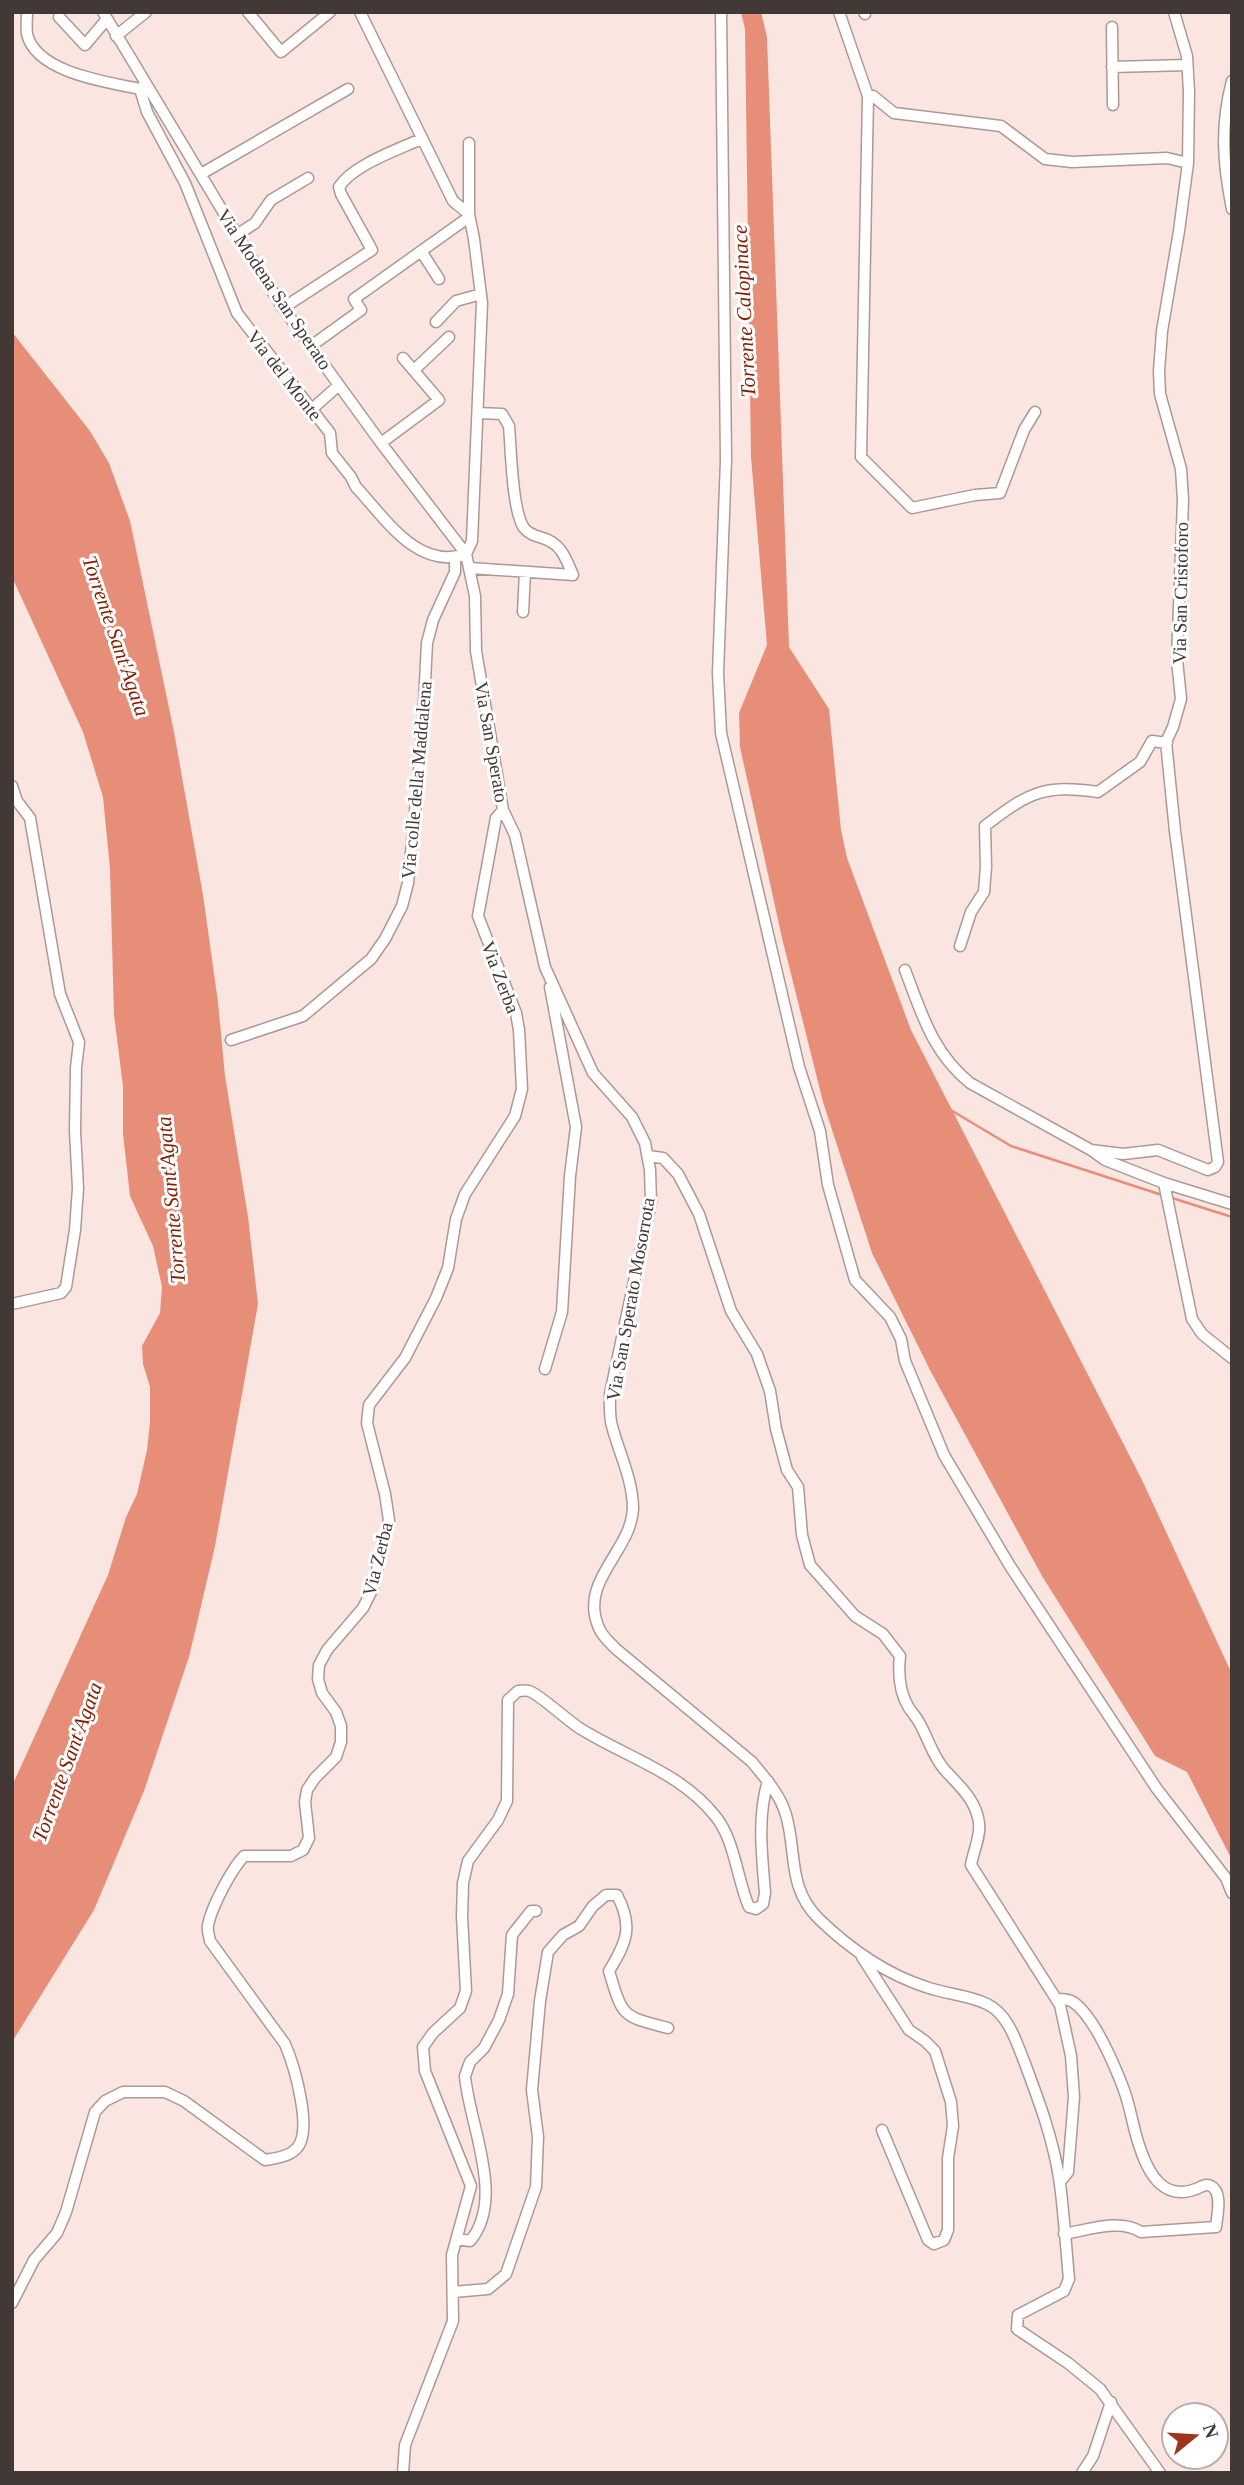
<svg xmlns="http://www.w3.org/2000/svg" width="1244" height="2485" viewBox="0 0 1244 2485" font-family="'Times New Roman',serif">
<rect width="100%" height="100%" fill="#fbe5e0"/>
<path fill="#e78e78" d="M741,12H761L767,37L789,647L829,709L841,830L847,858L911,1030L1142,1480L1232,1674V1860L1187,1772L1155,1756L1042,1576L931,1372L872,1253L823,1102L782,938L740,747L739,713L767,645L751,457L745,29Z
M12,332L90,431L109,463L130,521L174,732L203,895L218,1002L225,1076L248,1217L258,1304L215,1546L189,1657L144,1791L94,1910L12,2042V1786L108,1575L126,1517L137,1494L147,1450L150,1422V1387L143,1364L142,1346L160,1313L162,1287L153,1246L130,1196L123,1134V1086L114,1015L110,869L103,797L83,732L12,577Z"/>
<g fill="none" stroke-linecap="round" stroke-linejoin="round">
<path stroke="#e78e78" stroke-width="2.5" d="M949,1109L1011,1146L1162,1195
M1172,1198L1232,1217"/>
<defs>
<path id="minor" d="M27,12C27,19 26,27 27,34C36,73 108,82 140,89L143,86
M103,12L237,235L283,308L381,443L466,554L475,596L476,651L503,810L515,835L545,967L593,1073L632,1117L645,1143L650,1170L651,1202L610,1394C610,1404 609,1416 612,1426C619,1453 633,1480 633,1509C631,1552 578,1581 599,1628C602,1636 610,1643 616,1649L752,1762C765,1778 780,1794 786,1815C797,1852 787,1888 819,1919C849,1948 886,1974 926,1987C945,1994 969,1995 987,2004C1008,2014 1016,2041 1024,2061C1039,2101 1054,2141 1060,2184C1064,2215 1066,2247 1069,2279L1064,2291L1018,2315L1017,2329L1068,2363L1100,2389L1160,2473
M248,12L281,52L330,12
M360,12L453,201L469,214
M721,12L726,460L718,673L721,733L799,1067L820,1131L828,1185L855,1280L890,1317L901,1339L905,1361L944,1455L1010,1566L1157,1789L1226,1878L1232,1893
M839,12L868,96L861,457L912,508L975,495L1000,493L1024,430L1035,412
M864,12L865,14
M59,17L85,45L107,19
M1112,27L1113,105
M116,36L146,12
M1112,67L1187,65
M1232,81C1220,126 1223,164 1232,209
M140,89L147,112L185,183L237,313L330,433L332,453L351,477L356,487C385,518 418,571 466,554
M868,96H873L894,113L1001,126L1045,159L1072,162L1167,158L1188,163
M201,174L348,89
M237,235L255,223L271,200L308,178
M421,251L439,279
M283,308L372,250L341,194L339,187C353,165 397,150 421,139
M436,322L456,301L481,294
M311,346L361,310L354,299L469,217
M414,370L449,337
M312,409L339,385
M381,443L439,400L403,358
M466,554L472,541L482,303L474,239L469,214V143
M470,568L573,575C568,564 563,549 553,543C544,536 532,538 524,528C512,511 511,448 509,426L502,414L478,413
M523,612L525,572
M12,786L17,801L30,818L60,994L79,1042L76,1068L75,1131L78,1188L75,1230L66,1287L61,1293L12,1304
M960,946L971,912L984,892L986,867L985,826C1028,793 1043,784 1098,792L1140,762L1152,741L1167,743
M905,970C922,1014 932,1052 970,1083L1091,1150L1105,1160L1164,1183L1232,1204
M231,1040L303,1016L371,959L385,939L402,906L408,883L422,740L427,643L433,620L455,572V558
M1091,1150L1123,1154L1158,1150L1208,1170L1215,1167L1218,1162L1175,831L1166,742L1173,727L1181,699L1177,660L1183,500L1181,469L1160,394L1159,371L1162,331L1179,231L1188,163L1189,91L1187,56L1174,12
M648,1156L663,1158L678,1174L699,1214L731,1311L757,1354L770,1391L776,1429L787,1470L798,1487L802,1535L810,1565L855,1616L883,1634L900,1656C898,1674 899,1692 909,1708C913,1714 918,1719 921,1726C929,1741 933,1756 944,1769C958,1785 976,1799 979,1823C981,1836 973,1852 971,1865L1060,2005L1071,2056L1074,2097L1068,2172L1060,2182
M1164,1183L1192,1319L1202,1334L1232,1358
M545,1369L562,1312L570,1176L576,1127L550,987
M862,1957L909,2030L925,2041L935,2051L951,2102L953,2126L948,2158V2230L944,2240L934,2244L928,2240L882,2130
M1057,1999C1062,1999 1069,1999 1073,2002C1094,2016 1115,2066 1124,2090C1131,2109 1133,2129 1140,2148C1149,2175 1164,2201 1196,2189C1201,2187 1206,2183 1211,2186C1223,2192 1217,2216 1216,2227L1141,2232C1120,2218 1088,2230 1064,2234
M457,2239L470,2241C506,2199 469,2124 465,2076L470,2062L484,2048L499,2020L508,1994L512,1935L531,1911H536
M453,2292L488,2289L506,2274L536,2187L538,2137L532,2090L540,2001L548,1952L563,1935L579,1926L593,1906L606,1895H617C634,1927 626,1943 609,1971C623,2018 622,2016 668,2028
M12,2303L34,2260L57,2233L66,2212L95,2112L105,2101L123,2092H165L184,2101L265,2160C276,2158 288,2157 296,2149C314,2132 294,2065 285,2044L210,1941C209,1936 207,1930 208,1925C212,1906 231,1870 244,1856H291L303,1850L309,1838L305,1802L307,1790L315,1778L336,1757L341,1742V1726L336,1712L322,1693L318,1679L319,1665L327,1650L363,1608L373,1588L389,1520L385,1494L367,1423L369,1405L405,1358L436,1298L448,1268L456,1219L465,1194L515,1116L522,1089L519,1030L516,1013L478,916L496,818L503,810
M403,2473L405,2445L453,2321L452,2255L471,2186L425,2071L423,2047L433,2033L460,2008L466,1991L462,1916L463,1883L468,1861L498,1820L507,1801L508,1700L518,1691C522,1691 525,1690 529,1691C538,1693 569,1722 581,1729C626,1757 682,1773 716,1817C735,1841 737,1879 749,1907L756,1909L763,1904L765,1893C762,1855 757,1817 768,1781
M1082,2473L1093,2456L1111,2402"/>
</defs>
<use href="#minor" stroke="#ad9994" stroke-width="13"/>
<use href="#minor" stroke="#fff" stroke-width="10"/>
</g>
<g text-anchor="middle" stroke-width="6" stroke-linejoin="round" paint-order="stroke">
<g font-size="19" fill="#423937" stroke="#fff">
<text transform="translate(275 289) rotate(56)" y="7">Via Modena San Sperato</text>
<text transform="translate(285 375) rotate(52)" y="7">Via del Monte</text>
<text transform="translate(1180 593) rotate(-89)" y="7">Via San Cristoforo</text>
<text transform="translate(492 742) rotate(80)" y="7">Via San Sperato</text>
<text transform="translate(416 780) rotate(-85)" y="7">Via colle della Maddalena</text>
<text transform="translate(501 977) rotate(69)" y="7">Via Zerba</text>
<text transform="translate(630 1299) rotate(-80)" y="7">Via San Sperato Mosorrota</text>
<text transform="translate(377 1559) rotate(-76)" y="7">Via Zerba</text>
</g>
<g font-size="21" font-style="italic" fill="#851d00" stroke="#fff">
<text transform="translate(744 311) rotate(-93)" y="7">Torrente Calopinace</text>
<text transform="translate(116 636) rotate(71)" y="7">Torrente Sant'Agata</text>
<text transform="translate(171 1200) rotate(-95)" y="7">Torrente Sant'Agata</text>
<text transform="translate(67 1762) rotate(-70)" y="7">Torrente Sant'Agata</text>
</g>
</g>
<rect width="1244" height="2485" fill="none" stroke="#423937" stroke-width="28"/>
<g transform="translate(1195 2436) rotate(72)"><circle r="33" fill="#ffffff" stroke="#b3b0af" stroke-width="2"/>
<path d="M0-5L12 26L0 18L-12 26Z" fill="#9e361d"/>
<text y="-10" font-size="19" font-weight="bold" text-anchor="middle" fill="#423937">N</text>
</g>
</svg>
